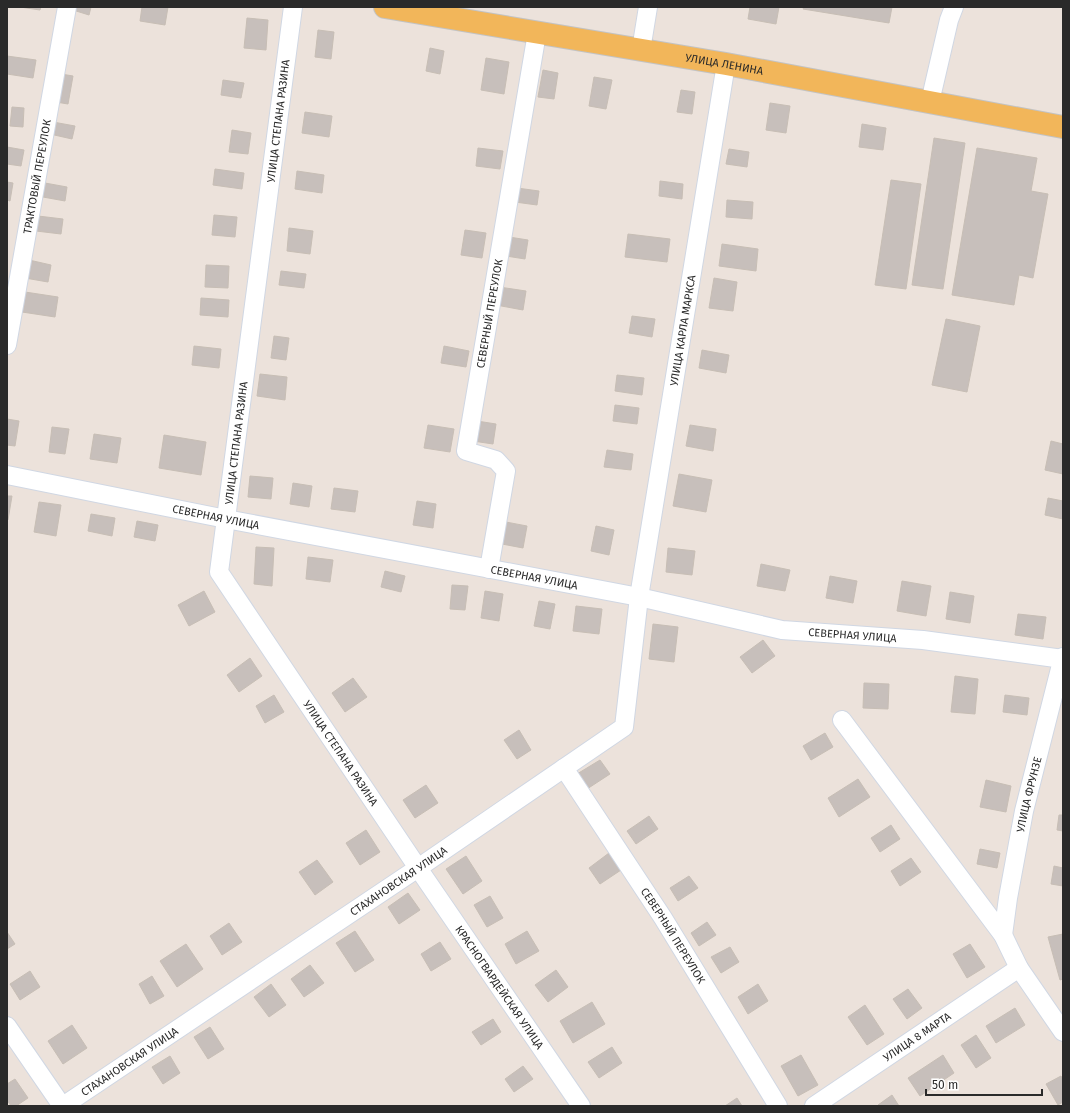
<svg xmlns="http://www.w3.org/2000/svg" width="1070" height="1113" viewBox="0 0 1070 1113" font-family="'Fira Sans',sans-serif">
<rect width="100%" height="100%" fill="#ece2db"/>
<path fill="#c7bfbb" stroke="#c7beb5" d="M20,7H41L40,10Z
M74,7H91L89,15L73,10Z
M142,7H168L165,25L140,21Z
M750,7H779L776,24L748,19Z
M804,7H892L889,23L803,9Z
M247,18L268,20L266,50L244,48Z
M318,30L334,32L331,59L315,57Z
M430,48L444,51L440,74L426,71Z
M7,56L36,60L33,78L7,74Z
M486,58L509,62L504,94L481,90Z
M543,70L558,73L554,99L538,97Z
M61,74L73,76L68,104L56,102Z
M594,77L612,80L606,109L589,106Z
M223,80L244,83L241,98L221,95Z
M681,90L695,92L692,114L677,112Z
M770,103L790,106L786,133L766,130Z
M12,107L24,108L23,127L10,126Z
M305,112L332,116L329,137L302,133Z
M53,122L75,126L72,139L50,134Z
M862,124L886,128L883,150L859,147Z
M232,130L251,133L248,154L229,152Z
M934,138L965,143L943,289L912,285Z
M7,147L24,150L21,166L7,164Z
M478,148L503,151L500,169L476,166Z
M977,148L1037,158L1031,191L1048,194L1033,278L1019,275L1014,305L952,295Z
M729,149L749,152L747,167L726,164Z
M215,169L244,173L242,189L213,185Z
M297,171L324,175L322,193L295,189Z
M891,180L921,184L906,289L875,285Z
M660,181L683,184L682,199L659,196Z
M7,182L13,183L10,201L7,200Z
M45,183L67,187L65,201L43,197Z
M517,188L539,191L537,205L515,202Z
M727,200L753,202L752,219L726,217Z
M214,215L237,217L235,237L212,235Z
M38,216L63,219L61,234L36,231Z
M289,228L313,231L310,254L287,251Z
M465,230L486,233L482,258L461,255Z
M628,234L670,239L667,262L625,257Z
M509,237L528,240L525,259L506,256Z
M722,244L758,249L756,271L719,266Z
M29,260L51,265L48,282L25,278Z
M206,265L229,266L228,288L205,287Z
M281,271L306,274L304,288L279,285Z
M714,278L737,282L733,311L709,308Z
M499,287L526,291L523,310L496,305Z
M25,292L58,297L55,317L22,312Z
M201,298L229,300L228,317L200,315Z
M632,316L655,319L652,337L629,333Z
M946,319L980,326L967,392L932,385Z
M274,336L289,338L286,360L271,358Z
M194,346L221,349L219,368L192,365Z
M444,346L469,351L466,367L441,363Z
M702,350L729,355L726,373L699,368Z
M260,374L287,377L285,400L257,396Z
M617,375L644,378L642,395L615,391Z
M615,405L639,408L637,424L613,421Z
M7,419L19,421L15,446L7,445Z
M477,421L496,424L493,444L473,441Z
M428,425L454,429L450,452L424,448Z
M690,425L716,429L713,451L686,446Z
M52,427L69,429L65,454L49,452Z
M94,434L121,438L117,463L90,459Z
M164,435L206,442L201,475L159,468Z
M1051,441L1063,444V474L1045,470Z
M607,450L633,454L631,470L604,467Z
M679,474L712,480L706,512L673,506Z
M250,476L273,478L271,499L248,497Z
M293,483L312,486L309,507L290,504Z
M334,488L358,491L355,512L331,509Z
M7,496H12L8,520H7Z
M1048,498L1063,501V519L1045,515Z
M417,501L436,504L433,528L413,525Z
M39,502L61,505L56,536L34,532Z
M91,514L115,518L112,536L88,531Z
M137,521L158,525L155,541L134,537Z
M506,522L527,526L523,548L502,544Z
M596,526L614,530L609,555L591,551Z
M256,547L274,548L272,586L254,584Z
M668,548L695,551L692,575L666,572Z
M308,557L333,560L330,582L306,579Z
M761,564L790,570L785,591L757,586Z
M385,571L405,576L401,592L381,587Z
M830,576L857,581L853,603L826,598Z
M902,581L931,586L926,616L897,611Z
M452,585L468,586L465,610L450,609Z
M204,591L215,612L189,626L178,605Z
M485,591L503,594L499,621L481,618Z
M950,592L974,596L970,623L946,619Z
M539,601L555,604L550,629L534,626Z
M576,606L602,609L599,634L573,631Z
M1018,614L1046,617L1043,639L1015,635Z
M653,624L678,627L674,662L649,659Z
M763,640L775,656L752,673L740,657Z
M250,658L262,676L239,692L227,675Z
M955,676L978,679L975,714L951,712Z
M353,678L367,697L345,712L332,693Z
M864,683L889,684L888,709L863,708Z
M274,695L284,712L265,723L256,706Z
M1005,695L1029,698L1027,715L1003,712Z
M519,730L531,750L517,759L504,740Z
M825,733L833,747L811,760L803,746Z
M600,760L610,774L587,789L577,774Z
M858,779L870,797L839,817L828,798Z
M986,780L1011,786L1006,812L980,807Z
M426,785L438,803L415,818L403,800Z
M1059,815H1063V831L1057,830Z
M649,816L658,829L636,844L627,831Z
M891,825L900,839L880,852L871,838Z
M366,830L380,852L360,865L346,843Z
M980,849L1000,853L997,868L977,864Z
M609,853L621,870L600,884L589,868Z
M466,856L482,881L463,894L446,869Z
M911,858L921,872L900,886L891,871Z
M317,860L333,882L315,895L299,872Z
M1054,866L1063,868V886L1051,884Z
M689,876L698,888L678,901L670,888Z
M408,893L420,910L399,924L388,907Z
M490,896L503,918L487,927L474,905Z
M707,922L716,935L699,946L691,933Z
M229,923L242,942L222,955L210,936Z
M355,931L374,960L355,972L336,943Z
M527,931L539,951L516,964L505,944Z
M7,932L15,944L7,949Z
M1063,934V979L1060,980L1048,937Z
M440,942L451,959L431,971L421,954Z
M186,944L203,969L177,987L160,961Z
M970,944L985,967L967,978L953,954Z
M730,947L739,962L721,973L711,957Z
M310,965L324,983L304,997L291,979Z
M556,970L568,987L548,1002L535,985Z
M30,971L40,987L20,1000L10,984Z
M152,976L164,996L150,1004L139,984Z
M271,984L286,1005L269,1017L254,997Z
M758,984L768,1001L748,1014L738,997Z
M908,989L922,1008L907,1019L893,999Z
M592,1002L605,1024L573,1043L560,1021Z
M865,1005L884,1034L867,1045L848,1017Z
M1015,1008L1025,1025L996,1043L986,1026Z
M493,1019L501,1032L481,1045L472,1032Z
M72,1025L87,1048L63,1064L48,1041Z
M210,1027L224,1049L208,1059L194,1037Z
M976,1035L991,1058L976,1068L961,1045Z
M612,1047L622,1063L599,1078L588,1062Z
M801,1055L818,1085L798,1096L781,1066Z
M943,1055L954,1073L920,1096L908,1078Z
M170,1056L180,1073L163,1084L152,1067Z
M523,1066L533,1079L514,1092L505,1079Z
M1061,1076L1063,1081V1102L1058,1105L1046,1084Z
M15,1079L28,1098L16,1106H11L7,1100V1084Z
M892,1095L899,1106H878V1105Z
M737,1098L742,1106H725Z"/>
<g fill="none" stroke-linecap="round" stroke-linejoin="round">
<defs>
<g id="minor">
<path id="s1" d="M293,7L219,572L418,868L581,1106"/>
<path d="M641,50L648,7"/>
<path d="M930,102L949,20L954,7"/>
<path id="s2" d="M7,345L67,7"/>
<path id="s3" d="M7,475L226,519L639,597L782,630L923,640L1063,659"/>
<path id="s4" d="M489,569L506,471L496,460L466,451L537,33"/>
<path d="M842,720L1003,935L1019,968L1063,1032"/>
<path id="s5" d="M564,768L663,918L778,1106"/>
<path id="s6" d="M1003,935L1008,898L1024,811L1063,657"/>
<path d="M7,1026L62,1106"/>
<path id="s7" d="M63,1106L418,868L624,727L639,597L726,64"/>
<path id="s8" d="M814,1106L1019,968"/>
</g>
<g id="major">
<path id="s9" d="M385,7L726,64L1063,127"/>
</g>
</defs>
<use href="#minor" stroke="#d0d7e3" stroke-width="20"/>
<use href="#major" stroke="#c3c3c3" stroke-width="24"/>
<use href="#minor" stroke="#fff" stroke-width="18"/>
<use href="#major" stroke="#f2b65a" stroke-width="22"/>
</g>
<g text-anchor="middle" stroke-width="4" stroke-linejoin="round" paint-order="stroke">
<g font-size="11" fill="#2a2a2a" stroke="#fff">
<text dy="4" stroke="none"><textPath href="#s9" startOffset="344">УЛИЦА ЛЕНИНА</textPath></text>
<text transform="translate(278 121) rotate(-83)" y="4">УЛИЦА СТЕПАНА РАЗИНА</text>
<text dy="4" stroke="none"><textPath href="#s2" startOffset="171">ТРАКТОВЫЙ ПЕРЕУЛОК</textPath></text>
<text dy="4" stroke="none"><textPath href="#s4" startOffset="285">СЕВЕРНЫЙ ПЕРЕУЛОК</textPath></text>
<text dy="4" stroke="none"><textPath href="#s7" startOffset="1078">УЛИЦА КАРЛА МАРКСА</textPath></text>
<text transform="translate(236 443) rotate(-83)" y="4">УЛИЦА СТЕПАНА РАЗИНА</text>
<text dy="4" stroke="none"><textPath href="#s3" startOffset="213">СЕВЕРНАЯ УЛИЦА</textPath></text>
<text dy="4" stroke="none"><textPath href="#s3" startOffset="537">СЕВЕРНАЯ УЛИЦА</textPath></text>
<text dy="4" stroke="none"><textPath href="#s3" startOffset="861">СЕВЕРНАЯ УЛИЦА</textPath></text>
<text dy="4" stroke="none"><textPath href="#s1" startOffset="788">УЛИЦА СТЕПАНА РАЗИНА</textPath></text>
<text dy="4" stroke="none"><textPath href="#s6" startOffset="143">УЛИЦА ФРУНЗЕ</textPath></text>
<text dy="4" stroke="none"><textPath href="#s7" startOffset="404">СТАХАНОВСКАЯ УЛИЦА</textPath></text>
<text dy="4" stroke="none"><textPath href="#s5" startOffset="200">СЕВЕРНЫЙ ПЕРЕУЛОК</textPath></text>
<text dy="4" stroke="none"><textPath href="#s1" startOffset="1071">КРАСНОГВАРДЕЙСКАЯ УЛИЦА</textPath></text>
<text dy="4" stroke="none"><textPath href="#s8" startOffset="124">УЛИЦА 8 МАРТА</textPath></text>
<text dy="4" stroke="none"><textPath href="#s7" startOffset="80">СТАХАНОВСКАЯ УЛИЦА</textPath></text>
</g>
</g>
<rect width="1070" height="1113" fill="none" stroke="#2a2a2a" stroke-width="16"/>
<path d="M926 1089v6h116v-6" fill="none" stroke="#2a2a2a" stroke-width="2"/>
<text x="932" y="1089" font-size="12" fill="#2a2a2a" stroke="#ffffff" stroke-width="3" paint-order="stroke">50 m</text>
</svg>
